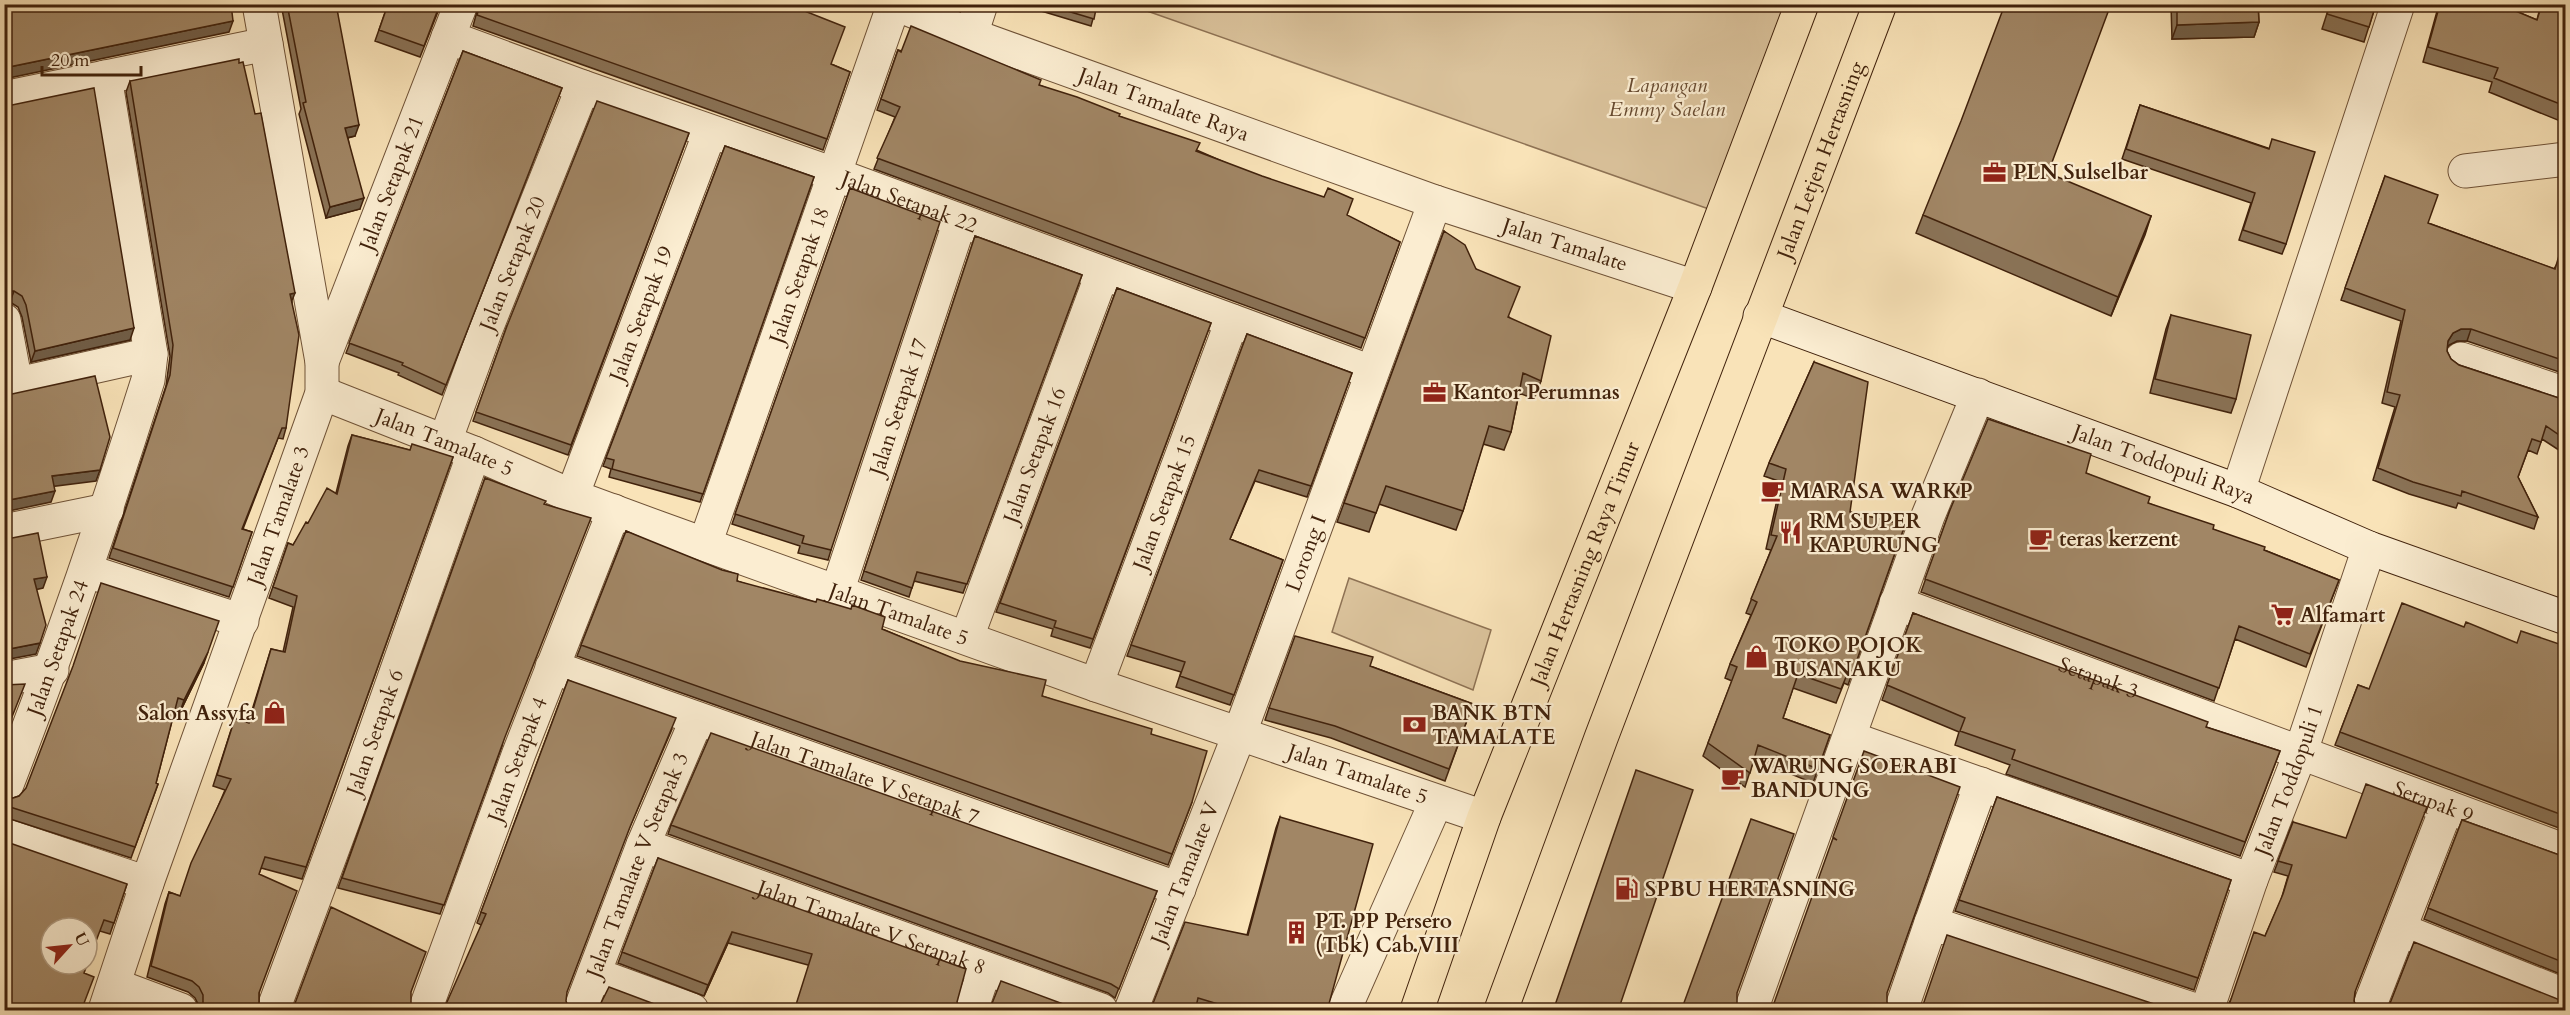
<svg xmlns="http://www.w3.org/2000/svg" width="2570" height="1015" viewBox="0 0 2570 1015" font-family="Cardo,serif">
<rect width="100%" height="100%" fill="#f9e3b8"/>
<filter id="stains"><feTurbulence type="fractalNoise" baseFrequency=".00333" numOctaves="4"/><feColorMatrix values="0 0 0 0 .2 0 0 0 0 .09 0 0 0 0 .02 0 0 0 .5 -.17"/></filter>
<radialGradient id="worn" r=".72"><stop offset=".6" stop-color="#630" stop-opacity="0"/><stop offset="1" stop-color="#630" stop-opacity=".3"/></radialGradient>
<path fill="#dac29b" stroke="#8e7254" stroke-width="1.5" d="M1130,5H1799L1723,214Z
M1349,578L1491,630L1473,690L1332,632Z"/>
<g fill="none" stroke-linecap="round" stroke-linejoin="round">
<defs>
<g id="minor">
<path d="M971,35L981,4"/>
<path id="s1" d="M448,37L583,87L834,174L1371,372"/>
<path d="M4,98L266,44"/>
<path d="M2465,171L2566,159"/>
<path d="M4,320L16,384"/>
<path d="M2461,359L2566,394"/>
<path id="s2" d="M322,362L461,4"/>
<path d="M4,387L151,354"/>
<path id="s3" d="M445,441L486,329L583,87"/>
<path d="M2238,491L2398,4"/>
<path id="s4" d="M572,496L710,132"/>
<path d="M4,531L107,510"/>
<path id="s5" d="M705,544L894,4"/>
<path d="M87,571L242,621"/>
<path id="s6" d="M837,592L960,221"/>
<path id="s7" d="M1896,603L2566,851"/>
<path id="s8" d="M967,637L1102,274"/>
<path id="s9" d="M552,667L1179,889"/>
<path d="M4,679L52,670"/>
<path id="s10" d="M1096,685L1232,321"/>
<path d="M1850,738L2251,880"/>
<path id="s11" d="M4,792C57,656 104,519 148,380L151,354L105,77"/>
<path d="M4,835L147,883"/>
<path id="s12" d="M643,845L1101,1010"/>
<path d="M1931,923L1981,784"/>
<path d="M2401,930L2566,996"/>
<path d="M594,974L692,1010"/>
<path d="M114,985L181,1010"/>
<path id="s13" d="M273,1010L352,797L474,453"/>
<path id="s14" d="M425,1010L519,753L614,511"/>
<path id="s15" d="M580,1010L643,845L697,719"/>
<path d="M971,1010L985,969"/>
<path id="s16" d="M1131,1010L1239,735L1435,202"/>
<path d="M1344,1010L1436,802"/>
<path d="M1751,1010L1928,516L1978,395"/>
<path d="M1901,1010L1931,923L2195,1010"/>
<path id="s17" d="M2207,1010L2251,880L2300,754L2369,548"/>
<path d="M2368,1010L2447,807"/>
</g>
<g id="tertiary">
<path id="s18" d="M896,4L971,35L1435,202L1695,287"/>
<path id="s19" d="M322,393L474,453L572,496L659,528L1096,685L1484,817"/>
<path id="s20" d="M105,1010L147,883L322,393V362L259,4"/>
</g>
<g id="secondary">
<path id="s21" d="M1760,316L2238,491L2369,548L2566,618"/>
</g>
<g id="primary">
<path id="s22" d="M1417,1010L1484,817L1695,287L1802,4"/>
<path id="s23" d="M1501,1010L1601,738L1880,4"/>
</g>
</defs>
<use href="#minor" stroke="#6f5237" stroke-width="35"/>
<use href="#tertiary" stroke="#6f5237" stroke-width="35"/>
<use href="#secondary" stroke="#41220c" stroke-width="35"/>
<use href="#primary" stroke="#41220c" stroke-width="35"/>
<use href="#minor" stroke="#fbedd1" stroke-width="33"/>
<use href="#tertiary" stroke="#fbedd1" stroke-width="33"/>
<use href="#secondary" stroke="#fbedd1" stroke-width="33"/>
<use href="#primary" stroke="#f9e3b8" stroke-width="33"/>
</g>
<path fill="#8a7357" stroke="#41220c" stroke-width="1.5" d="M281,4H336L355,136L348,138L360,209L326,218L299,114L301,109Z
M388,4H441L420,57L375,41Z
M479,4H787L831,64L850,72L823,150L473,26Z
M1018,4H1097L1091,26Z
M2171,4H2258L2259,22L2254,37L2172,39Z
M2330,4H2376L2364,42L2322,29Z
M2439,4H2499L2537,20L2541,4H2565V123L2489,92L2492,82L2423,62Z
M898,50L1039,85L1119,116L1347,216L1400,242L1361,348L874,169L895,117L877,110Z
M463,51L562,88L442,395L398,375L399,373L346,353Z
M130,81L292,302L286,428L283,439L278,438L243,529L252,532L229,597L109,558L166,386L170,356L126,92Z
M4,105L130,340L31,362L22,317L18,307L10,302H4Z
M2140,105L2268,148L2286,244L2282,254L2239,240L2251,203L2122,159Z
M689,133L568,455L473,421L507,326Z
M725,146L814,177L700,502L609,477L611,469L603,466Z
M2385,176L2428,223L2554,269L2565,251V374L2467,341H2457L2449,345L2447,347V351L2451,359L2459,365L2565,400V454L2542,439L2537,454L2528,450L2518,477L2538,517L2534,529L2458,503L2456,508L2409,494L2373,480L2395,407L2382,403L2401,321L2341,300Z
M850,188L831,550L828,560L798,553L800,546L732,524Z
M1923,215L2151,216L2111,316L1916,233Z
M1444,231L1476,269L1509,317L1541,381L1534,399L1519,393L1511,432L1504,450L1483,444L1463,511L1456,530L1379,504L1369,532L1337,522Z
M975,236L1082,275L963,593L914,581L909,597L861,580Z
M1117,288L1211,323L1090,648L1051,636L1053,629L996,612Z
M2171,315L2236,399L2231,413L2150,393L2166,329Z
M1247,334L1352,373L1307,497L1255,481L1230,539L1283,560L1230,705L1176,687L1181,672L1127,656Z
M1814,362L1850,512L1905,525L1848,685L1844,683L1836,703L1793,688L1783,718L1830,735L1813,783L1754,759L1745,787L1703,756L1732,681L1725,678L1730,664L1751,615L1746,613L1771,550L1766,549L1781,482L1764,476L1769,463Z
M352,435L409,450L453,457L302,879L261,868L259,874V1003L199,1011V1006L195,998L188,992L147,977L165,904L169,892L180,896L225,790L213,786L231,730L248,723L271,649L283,652L293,607L269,598L288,543L293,545L308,523L336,493L348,446Z
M2086,473L2148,503L2339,580L2306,667L2235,639L2214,701L1921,592L1950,510Z
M485,478L544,504L502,746L440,914L338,888Z
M2565,530V539L2563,538Z
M626,531L737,581L882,629L1042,696L1151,734L1192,802L1168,865L577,656Z
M1913,613L2206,727L2280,751L2240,856L2006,774L2010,765L1955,745L1959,732L1882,700Z
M2464,627L2516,643L2565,646V830L2559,828L2335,745L2358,685L2369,689Z
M204,663L180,712L175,709L156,783L158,784L131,858L4,817V799H10L19,796Z
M1370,666L1473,704L1445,781L1331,738L1265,720L1269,708Z
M568,680L672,729L625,838L481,925L477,923Z
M1997,797L2231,880L2194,990L1955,911Z
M1280,817L1327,1011H1198L1195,1010L1149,1011L1247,935L1276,828Z
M2462,820L2565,857V976L2424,919Z
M2293,822L2355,993L2354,1001L2357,1010L2228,1005L2265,936L2281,900L2288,876L2274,872Z
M671,825L1157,891L1115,998L1108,993L668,834Z
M658,858L957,1002L808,965L728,943L704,996L618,963Z
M127,884L110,934L100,931L4,1011Z"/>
<path fill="#715e47" stroke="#41220c" stroke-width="1.5" d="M233,21L229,32L4,79V68Z
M2259,22L2254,37L2172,39L2177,25Z
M359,125L355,136L341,139L345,128Z
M364,198L360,209L326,218L330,207Z
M2151,216L2145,235L2111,316L2118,297Z
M4,291H14L10,302H4Z
M295,293L291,303L290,294Z
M134,328L130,340L31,362L35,351Z
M2461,329H2471L2467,341H2457L2449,345L2443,353L2448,341L2453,333Z
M100,470L96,481L48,487L52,476Z
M55,491L51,502L4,512V501Z
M47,577L43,588L30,591L34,579Z
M40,643L36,654L4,660V650Z
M208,652L204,663L180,712L184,700Z
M9,800L5,811L4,801Z
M732,932L728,943L704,996L708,985Z"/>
<path fill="#a18665" stroke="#41220c" stroke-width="1.5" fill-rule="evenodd" d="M4,4H231L233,21L4,68Z
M287,4H336L359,125L345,128L364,198L330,207L303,103L306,102Z
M388,4H440L424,46L379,30Z
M480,4H787L845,27L831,64L850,72L827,139L477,15Z
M1044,4H1097L1094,19Z
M2005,4H2111L2048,173L2151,216L2118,297L1923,215L1961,121Z
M2177,4H2258L2259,22L2177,25Z
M2330,4H2376L2369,27L2327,14Z
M2440,4H2499L2537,20L2542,4H2565V106L2494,78L2498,68L2428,47Z
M911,26L1041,80L1039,85L1077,97L1120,114L1119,116L1200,143L1196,151L1262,176L1324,197L1328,188L1353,199L1347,215L1400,242L1365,338L877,158L900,107L881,99L898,50L901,52Z
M463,51L562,88L446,385L402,365L403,363L349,343Z
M239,59V63L243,62L255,114L261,113L295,293L290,294L299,335L286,428H282L242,529L252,532L233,587L113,548L170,375L173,345L130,81Z
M94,88L134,328L35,351L26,305L22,296L14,291H4V105H12Z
M597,101L689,133L571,445L476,412L507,326Z
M2140,105L2269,149L2272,139L2315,152L2286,244L2243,230L2255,193L2126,149Z
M725,146L814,177L703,494L612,469L614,460L606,458Z
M2385,176L2438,195L2428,223L2555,269L2561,249L2565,251V361L2471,329H2461L2453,333L2448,341L2447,351L2451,359L2459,365L2565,400V439L2546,426L2541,442L2532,439L2518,477L2538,517L2462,491L2461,496L2413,482L2378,468L2400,395L2387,392L2405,310L2345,288Z
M850,188L940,222L831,550L802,543L804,536L735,514Z
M1444,231L1465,245L1476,269L1520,287L1508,317L1551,336L1541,381L1523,373L1511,432L1489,426L1463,511L1386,486L1376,513L1344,503Z
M975,236L1082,275L967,584L917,572L912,588L864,571Z
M1117,288L1211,323L1093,639L1054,627L1056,621L1000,603Z
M2171,315L2251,335L2236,399L2155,379Z
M1247,334L1352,373L1311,486L1259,470L1230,539L1283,560L1234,695L1180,676L1185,662L1131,645Z
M1814,362L1868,382L1850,512L1905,525L1853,671L1849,670L1841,689L1798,674L1783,718L1830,735L1818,769L1758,745L1750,773L1708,743L1737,667L1730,664L1757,602L1751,599L1777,536L1771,535L1786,469L1769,463Z
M95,376L110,437L100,470L52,476L55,491L4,501V394H12Z
M1988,419L2091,454L2086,473L2150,497L2148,503L2214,525L2213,529L2265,547L2264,550L2339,580L2310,654L2239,626L2219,688L1925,579L1950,510Z
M352,435L410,450L412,444L453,457L306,867L265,857L259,874L297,891L259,993V1003L263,1011H199L203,1005V995L199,987L192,981L151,966L169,892L180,896L191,863L231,779L217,775L235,718L249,723L271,649L285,652L297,596L273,587L288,543L293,545L306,522L308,523L327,488L337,494Z
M485,478L546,501L544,504L591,518L505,737L444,905L342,878Z
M626,531L722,570L738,574L737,581L816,602L817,599L851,609L852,605L885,617L882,629L960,661L1046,680L1042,696L1152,729L1151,734L1207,751L1192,802L1172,854L581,645Z
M38,533L47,577L34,579L46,625L40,643L4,650V538H12Z
M101,583L219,621L208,652L184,700L178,698L156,783L158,784L135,847L7,806L9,800L4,801V799H10L19,796L26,788L73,666Z
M2402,603L2464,627L2466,622L2517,643L2521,631L2565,646V816L2340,732L2358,685L2369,689Z
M1913,613L2208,722L2206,727L2280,751L2245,842L2012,759L2015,750L1960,731L1965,718L1887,685Z
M1295,636L1373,657L1370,666L1473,704L1449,769L1335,726L1269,708Z
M568,680L676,718L630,827L567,992L566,1001L570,1011H443L486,914L481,912Z
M25,684L4,737V685Z
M711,733L1157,891L1119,989L1111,984L671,825Z
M1864,751L1960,787L1887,993V1002L1891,1011H1769L1773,1006L1833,838L1837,840L1833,837Z
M1636,770L1693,790L1618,1011H1553Z
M2366,784L2427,807L2355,992L2354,1001L2358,1011H2225L2229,1005L2254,932L2265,936L2283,894L2292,865L2278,861L2293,822L2346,838Z
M1997,797L2231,880L2198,978L1959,900Z
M1280,817L1373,844L1327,1011H1241L1198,998L1195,1011H1149L1152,1006L1185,922L1248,935Z
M1751,819L1794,834L1737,993V1003L1741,1011H1681Z
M2462,820L2565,857V963L2428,908Z
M4,841L127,884L114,923L104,920L84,973L94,977L81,1011H4ZM51,928H87V964H51Z
M658,858L966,969L957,1002L961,1011H794L812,954L732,932L708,985L622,952Z
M331,907L426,952L411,992V1003L415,1011H291L294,1006Z
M1947,935L2175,1011H1919L1923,1005Z
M2414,942L2565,1002V1011H2386L2389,1006Z
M1001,981L1082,1011H989Z
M609,987L673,1011H597Z
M145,1004L163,1011H143Z"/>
<defs>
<symbol id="office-bare" viewBox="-9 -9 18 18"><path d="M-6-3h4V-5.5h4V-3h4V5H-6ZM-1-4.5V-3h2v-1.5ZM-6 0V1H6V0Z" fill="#8f2418" stroke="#fbedd1" stroke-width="2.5" paint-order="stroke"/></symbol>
<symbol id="cafe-bare" viewBox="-9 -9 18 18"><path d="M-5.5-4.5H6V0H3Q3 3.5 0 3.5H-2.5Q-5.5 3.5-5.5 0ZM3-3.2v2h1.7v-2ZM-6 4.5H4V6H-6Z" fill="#8f2418" stroke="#fbedd1" stroke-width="2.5" paint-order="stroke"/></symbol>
<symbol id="restaurant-bare" viewBox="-9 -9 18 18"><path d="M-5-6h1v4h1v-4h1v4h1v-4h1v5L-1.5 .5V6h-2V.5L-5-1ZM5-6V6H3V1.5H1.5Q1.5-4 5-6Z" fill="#8f2418" stroke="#fbedd1" stroke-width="2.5" paint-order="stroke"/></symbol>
<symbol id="supermarket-bare" viewBox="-9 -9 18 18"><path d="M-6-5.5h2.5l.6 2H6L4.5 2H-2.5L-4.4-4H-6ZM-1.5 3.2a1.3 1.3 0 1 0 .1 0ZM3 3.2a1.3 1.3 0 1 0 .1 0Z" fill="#8f2418" stroke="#fbedd1" stroke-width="2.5" paint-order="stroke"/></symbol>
<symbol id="shop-bare" viewBox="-9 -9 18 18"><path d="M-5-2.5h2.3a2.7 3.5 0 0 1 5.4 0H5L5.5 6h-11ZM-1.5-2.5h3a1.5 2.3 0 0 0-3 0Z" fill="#8f2418" stroke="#fbedd1" stroke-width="2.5" paint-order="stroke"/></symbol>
<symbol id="bank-bare" viewBox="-9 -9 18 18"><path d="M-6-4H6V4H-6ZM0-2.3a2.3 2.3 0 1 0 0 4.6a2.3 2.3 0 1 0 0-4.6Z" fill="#8f2418" stroke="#fbedd1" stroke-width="2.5" paint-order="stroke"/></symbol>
<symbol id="fuel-bare" viewBox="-9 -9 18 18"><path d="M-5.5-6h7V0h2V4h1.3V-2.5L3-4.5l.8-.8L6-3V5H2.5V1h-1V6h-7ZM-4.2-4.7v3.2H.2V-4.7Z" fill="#8f2418" stroke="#fbedd1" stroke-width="2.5" paint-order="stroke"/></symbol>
<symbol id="building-bare" viewBox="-9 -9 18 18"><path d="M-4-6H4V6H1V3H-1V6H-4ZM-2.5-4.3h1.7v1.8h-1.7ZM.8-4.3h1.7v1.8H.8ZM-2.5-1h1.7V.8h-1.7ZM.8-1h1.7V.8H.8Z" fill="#8f2418" stroke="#fbedd1" stroke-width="2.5" paint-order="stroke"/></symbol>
</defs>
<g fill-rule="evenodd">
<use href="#office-bare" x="1978" y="156" width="33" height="33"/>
<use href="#office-bare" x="1418" y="376" width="33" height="33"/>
<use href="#cafe-bare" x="1756" y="474" width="33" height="33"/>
<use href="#restaurant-bare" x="1774" y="516" width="33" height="33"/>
<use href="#cafe-bare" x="2024" y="522" width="33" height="33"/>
<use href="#supermarket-bare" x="2266" y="598" width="33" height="33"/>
<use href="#shop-bare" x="1740" y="640" width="33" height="33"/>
<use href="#shop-bare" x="258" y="696" width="33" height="33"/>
<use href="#bank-bare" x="1398" y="708" width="33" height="33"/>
<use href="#cafe-bare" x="1716" y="762" width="33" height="33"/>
<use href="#fuel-bare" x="1610" y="872" width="33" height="33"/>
<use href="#building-bare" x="1280" y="916" width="33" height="33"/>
</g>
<g text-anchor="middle" stroke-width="4.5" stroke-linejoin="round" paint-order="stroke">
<g font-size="21" font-style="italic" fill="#674a30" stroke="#fbedd1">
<text x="1667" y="92">Lapangan<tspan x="1667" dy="24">Emmy Saelan</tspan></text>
</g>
<g font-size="21" fill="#41220c" stroke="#fbedd1">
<text dy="7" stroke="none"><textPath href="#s18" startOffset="286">Jalan Tamalate Raya</textPath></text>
<text dy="7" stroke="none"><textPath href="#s23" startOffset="908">Jalan Letjen Hertasning</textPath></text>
<text dy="7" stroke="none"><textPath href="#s2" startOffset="192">Jalan Setapak 21</textPath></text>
<text dy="7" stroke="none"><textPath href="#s1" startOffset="490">Jalan Setapak 22</textPath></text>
<text dy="7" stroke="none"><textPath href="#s18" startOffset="711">Jalan Tamalate</textPath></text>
<text dy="7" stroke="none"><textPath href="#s3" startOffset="190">Jalan Setapak 20</textPath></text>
<text dy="7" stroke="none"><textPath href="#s5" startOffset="285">Jalan Setapak 18</textPath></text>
<text dy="7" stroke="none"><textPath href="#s4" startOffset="195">Jalan Setapak 19</textPath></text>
<text dy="7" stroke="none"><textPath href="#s6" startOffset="195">Jalan Setapak 17</textPath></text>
<text dy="7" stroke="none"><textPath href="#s19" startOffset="132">Jalan Tamalate 5</textPath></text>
<text dy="7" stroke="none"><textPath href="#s8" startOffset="194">Jalan Setapak 16</textPath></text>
<text dy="7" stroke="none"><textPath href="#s21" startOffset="430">Jalan Toddopuli Raya</textPath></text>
<text dy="7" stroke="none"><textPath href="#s10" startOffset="195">Jalan Setapak 15</textPath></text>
<text dy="7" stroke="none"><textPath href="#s20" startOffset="524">Jalan Tamalate 3</textPath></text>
<text dy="7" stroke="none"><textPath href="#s16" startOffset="489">Lorong I</textPath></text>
<text dy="7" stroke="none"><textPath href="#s22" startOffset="477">Jalan Hertasning Raya Timur</textPath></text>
<text dy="7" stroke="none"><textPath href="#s19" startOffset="618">Jalan Tamalate 5</textPath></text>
<text dy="7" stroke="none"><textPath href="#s11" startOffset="154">Jalan Setapak 24</textPath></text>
<text dy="7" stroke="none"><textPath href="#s7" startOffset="216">Setapak 3</textPath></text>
<text dy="7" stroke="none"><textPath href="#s13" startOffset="296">Jalan Setapak 6</textPath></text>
<text dy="7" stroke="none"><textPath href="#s14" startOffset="267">Jalan Setapak 4</textPath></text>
<text dy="7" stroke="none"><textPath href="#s19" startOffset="1104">Jalan Tamalate 5</textPath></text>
<text dy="7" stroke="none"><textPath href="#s9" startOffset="332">Jalan Tamalate V Setapak 7</textPath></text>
<text dy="7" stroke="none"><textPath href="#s17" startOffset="244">Jalan Toddopuli 1</textPath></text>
<text dy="7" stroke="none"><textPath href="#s7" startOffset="573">Setapak 9</textPath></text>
<text dy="7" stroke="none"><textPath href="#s15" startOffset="156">Jalan Tamalate V Setapak 3</textPath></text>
<text dy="7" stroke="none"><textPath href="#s16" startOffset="147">Jalan Tamalate V</textPath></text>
<text dy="7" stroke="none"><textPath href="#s12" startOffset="243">Jalan Tamalate V Setapak 8</textPath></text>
</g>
<g font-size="21" font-weight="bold" fill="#41220c" stroke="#fbedd1" text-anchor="start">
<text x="2013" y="179">PLN Sulselbar</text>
<text x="1453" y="399">Kantor Perumnas</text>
<text x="1790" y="498">MARASA WARKP</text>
<text x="1809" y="528">RM SUPER<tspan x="1809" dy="24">KAPURUNG</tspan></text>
<text x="2059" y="546">teras kerzent</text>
<text x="2300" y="622">Alfamart</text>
<text x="1774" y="652">TOKO POJOK<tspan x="1774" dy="24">BUSANAKU</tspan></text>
<text x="256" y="720" text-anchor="end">Salon Assyfa</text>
<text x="1432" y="720">BANK BTN<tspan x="1432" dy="24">TAMALATE</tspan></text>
<text x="1751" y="773">WARUNG SOERABI<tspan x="1751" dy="24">BANDUNG</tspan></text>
<text x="1645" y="896">SPBU HERTASNING</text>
<text x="1315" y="928">PT. PP Persero<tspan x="1315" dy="24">(Tbk) Cab.VIII</tspan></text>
</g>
</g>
<rect width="2570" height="1015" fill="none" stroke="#f9e3b8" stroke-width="24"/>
<rect x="6" y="6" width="2558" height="1003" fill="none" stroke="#41220c" stroke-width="3"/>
<rect x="12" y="12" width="2546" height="991" fill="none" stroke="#41220c" stroke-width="1.5"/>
<g transform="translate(69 946) rotate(63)"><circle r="28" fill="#fbedd1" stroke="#b19c82" stroke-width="1.5"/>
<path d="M0-4.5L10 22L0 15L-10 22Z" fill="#8f2418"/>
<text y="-9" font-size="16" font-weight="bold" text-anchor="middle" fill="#41220c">U</text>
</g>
<path d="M42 66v9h99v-9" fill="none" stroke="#41220c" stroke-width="3"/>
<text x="51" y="66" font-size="18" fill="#41220c" stroke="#fbedd1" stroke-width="4.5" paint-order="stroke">20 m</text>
<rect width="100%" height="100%" filter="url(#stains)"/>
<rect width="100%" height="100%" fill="url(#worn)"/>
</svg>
